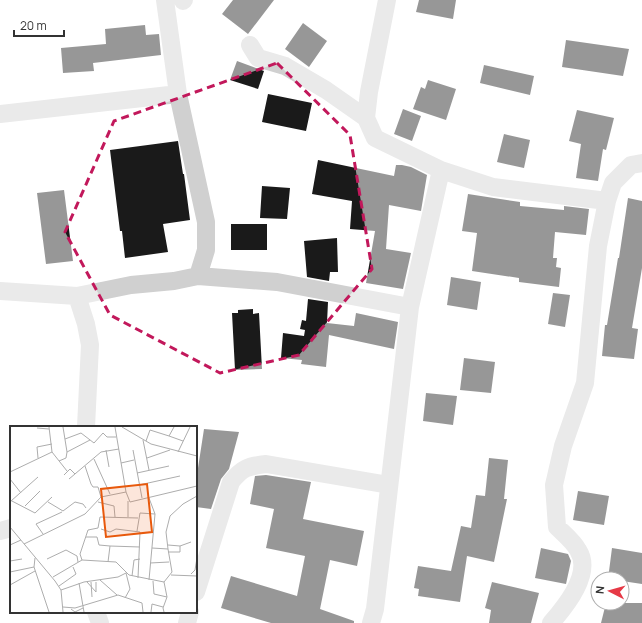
<svg xmlns="http://www.w3.org/2000/svg" width="642" height="623" viewBox="0 0 642 623" font-family="Manrope,sans-serif">
<rect width="100%" height="100%" fill="#fff"/>
<path fill="#1a1a1a" d="M233,0H274L248,34L222,14Z
M419,0H456L453,19L416,12Z
M303,23L327,41L309,67L285,49Z
M145,25L146,35L159,34L161,55L93,63L94,71L63,73L61,48L106,44L105,29Z
M566,40L629,49L623,76L562,67Z
M237,61L264,71L258,89L230,80Z
M484,65L534,76L530,95L480,83Z
M428,80L456,89L446,120L413,109L421,87L425,89Z
M268,94L312,103L306,131L262,122Z
M403,109L421,116L412,141L394,134Z
M577,110L614,118L606,150L603,149L598,181L576,178L581,144L569,141Z
M504,134L530,140L524,168L497,162Z
M178,141L183,174H184L190,220L163,224L168,252L125,258L122,231H120L110,150Z
M318,160L394,176L396,165H402L411,167L427,175L421,211L389,205L386,249L411,253L403,289L366,283L375,231L350,229L352,201L312,194Z
M262,186L290,188L287,219L260,218Z
M64,190L73,261L46,264L37,193Z
M468,194L520,202V206L564,210V206L589,209L586,235L555,232L553,258H557L556,267L561,268L559,287L519,282V278L472,271L477,233L462,231Z
M628,198L642,201V268L632,328L638,329L634,359L602,356L605,325H607L618,258H619Z
M231,224H267V250H231Z
M337,238L338,272H330L329,281L307,277L304,241Z
M451,277L481,282L477,310L447,305Z
M553,293L570,295L565,327L548,324Z
M308,299L328,302L327,323L354,326L356,313L398,322L394,349L329,335L326,367L301,364L302,360L281,358L283,333L304,336L305,330L300,329L302,320L306,321Z
M253,309V314L259,313L262,369L235,370L232,313H238V310Z
M464,358L495,362L491,393L460,390Z
M426,393L457,396L453,425L423,421Z
M204,429L239,432L229,469L221,479L211,509L196,507V481Z
M489,458L508,460L504,499H507L494,562L467,556L460,602L418,596L419,589L414,588L418,566L451,571L461,526L471,528L476,495L485,496Z
M266,475L311,482L303,519L364,531L357,566L330,560L320,609L354,621V623H271L221,608L231,576L297,596L305,556L266,548L274,509L250,504L255,476Z
M578,491L609,496L604,525L573,520Z
M541,548L568,554L571,561L566,584L535,578Z
M612,548L642,553V584L622,581V579H608Z
M492,582L539,593L531,623H489L491,610L485,608Z
M606,603H642V623H601Z"/>
<g fill="none" stroke-linecap="round" stroke-linejoin="round">
<path stroke="#d0d0d0" stroke-width="18" d="M387,0L369,92L366,118L375,138L441,170L493,187L607,201
M183,1L184,0
M250,45L258,58L285,66L326,90L366,118
M0,114L178,94
M198,276L277,282L410,307
M0,291L77,296L86,324L90,345L86,427
M77,296L131,285L174,281L198,276L206,250V222L178,94L165,0
M0,531L11,528
M196,592L231,482C242,468 248,466 266,464L389,485
M96,612L100,623
M187,623L190,612
M371,623L375,609L410,307L441,170
M551,623C566,606 593,573 578,550C573,541 564,534 557,527L554,485L563,446L585,383L598,246L607,201L613,183L631,165L642,163"/>
</g>
<path d="M0 0H642V623H0ZM277,63L350,135L372,269L299,355L220,373L110,315L65,232L114,121Z" fill="#fff" fill-opacity=".55" fill-rule="evenodd"/>
<path fill="none" stroke="#c2185b" stroke-width="3" stroke-dasharray="8 5" stroke-linejoin="round" d="M277,63L350,135L372,269L299,355L220,373L110,315L65,232L114,121Z"/>
<g transform="translate(10 426)">
<rect width="187" height="187" fill="#fff"/>
<path fill="none" stroke="#adadad" stroke-width="1" d="M39,1L42,26L57,45M53,1L57,26M112,1L141,18L187,30M27,2L39,3M159,10L173,15M55,13L71,7L84,17L93,7L97,11H106M133,14L139,44M136,15L140,4L159,10L164,1M96,24L99,41M123,24L132,72M168,26L180,1M28,32L27,21L42,18M137,32L160,24M84,33L100,68M49,35L56,32L57,26L80,14M111,37L124,34M75,40L81,58L83,61H88L91,71M0,46L42,26M127,47L159,40M54,49L60,43L65,48M0,53L11,67M59,53L91,26L109,23M129,59L170,50M116,66L120,76L187,60M139,72L145,88M0,74L25,87L42,71M1,75L28,51M38,76L53,85L65,76L73,78L76,82M88,76L104,80L105,91M15,80L30,65M118,91V75M0,101L45,155L51,164L53,186M91,103L100,106L106,103L130,106L128,152M127,105L130,87L145,88L139,154M33,108L26,98L52,86M76,111H87L89,119L100,120L98,136M14,118L75,88L91,71L116,66L105,1M0,119L11,114M158,119L170,120L181,116M100,120L130,121M142,122L158,123L156,106L160,90L173,78L187,70M158,126H170V120M25,132L24,141L39,186M37,133L56,124L67,130L68,136M72,134L70,128L78,104L88,102L90,91L128,92M0,135L12,133M140,137L159,136M0,146L24,141M181,148L185,144L187,132M161,149L187,150M122,150L124,134L130,133M43,151L72,134L106,136L119,149L154,156L157,171L153,182L154,186M90,154L107,169M143,155L144,168L157,171M77,156L86,166V156M81,156L82,171M154,156L162,146L158,123M69,157L74,186M0,159L25,145M49,160L66,148L63,141M51,164L74,156L108,151L116,147M115,172L120,163L116,147M53,181L65,182L108,169L132,177L133,186M61,183L65,186L73,182M141,186L142,178L153,181"/>
<path fill="#e8590c" fill-opacity="0.15" stroke="#e8590c" stroke-width="2" d="M137,58L142,106L96,111L91,63Z"/>
<rect width="187" height="187" fill="none" stroke="#333" stroke-width="2"/>
</g>
<g transform="translate(610 591) rotate(276)"><circle r="19" fill="#ffffff" stroke="#adadad"/>
<path d="M0-3L7 15L0 10L-7 15Z" fill="#e63946"/>
<text y="-6" font-size="11" font-weight="bold" text-anchor="middle" fill="#333333">N</text>
</g>
<path d="M14 30v6h50v-6" fill="none" stroke="#333333" stroke-width="2"/>
<text x="20" y="30" font-size="12" fill="#333333" stroke="#ffffff" stroke-width="3" paint-order="stroke">20 m</text>
</svg>
